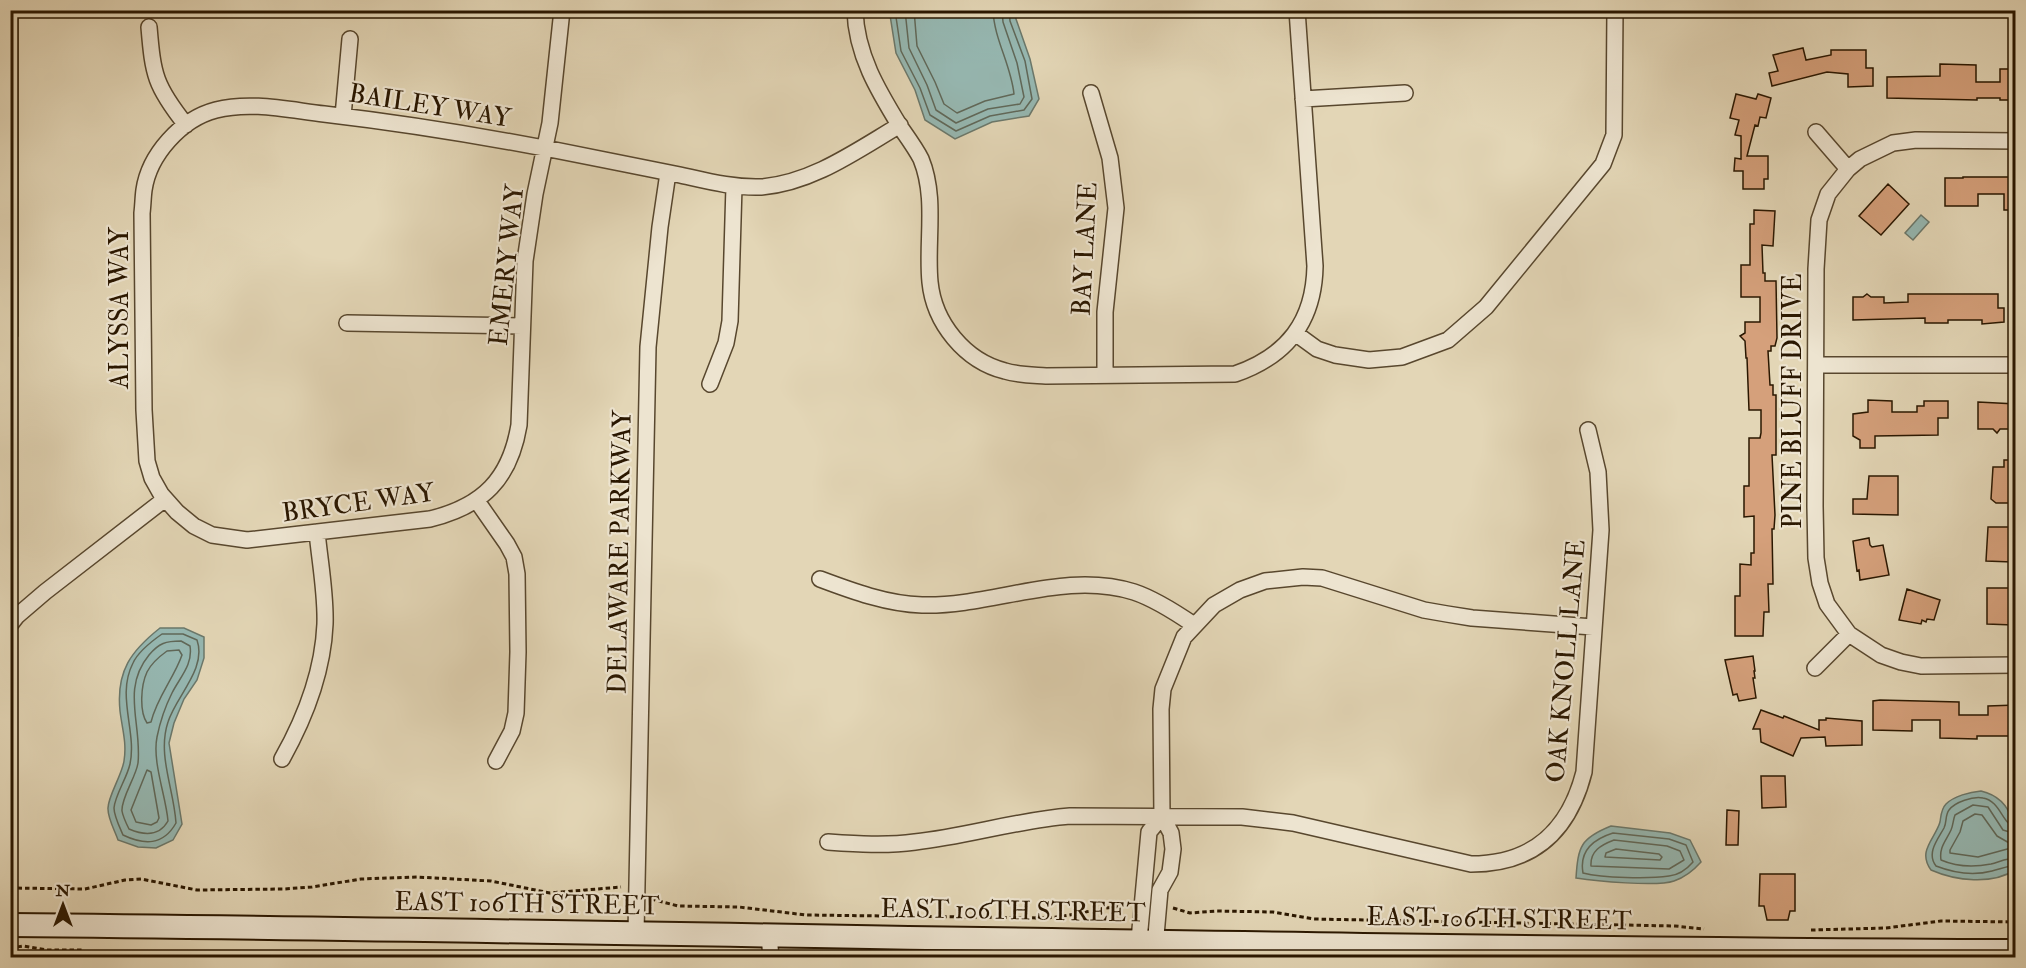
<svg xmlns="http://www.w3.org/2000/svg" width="2026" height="968" viewBox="0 0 2026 968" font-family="'IM FELL Double Pica',serif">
<rect width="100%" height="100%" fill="#e3d6b6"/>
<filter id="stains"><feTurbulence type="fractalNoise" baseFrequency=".00333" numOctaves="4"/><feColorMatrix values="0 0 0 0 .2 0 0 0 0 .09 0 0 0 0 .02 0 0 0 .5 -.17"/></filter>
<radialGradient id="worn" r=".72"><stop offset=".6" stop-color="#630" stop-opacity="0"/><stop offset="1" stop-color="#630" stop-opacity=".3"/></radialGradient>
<path fill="#bbbc89" stroke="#726a44" stroke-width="1.5" d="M18,10V336H11L10,11Z"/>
<path fill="#96b8b2" stroke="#6b786b" stroke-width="1.5" d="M892,11H1015L1016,19L1030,59L1039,99L1029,116L992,122L955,139L925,120L915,90L896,53L890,15Z
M1921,215L1929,222L1913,240L1905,233Z
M160,628H184L204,637V658L197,680L184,699L174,723L169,743L182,824L173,840L156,848L138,847L118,840C115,831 108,819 108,809C107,798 122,775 124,761C127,743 122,728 120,711C116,671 131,651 160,628Z
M1981,791C2019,800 2016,838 2015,870C1992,885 1956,881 1931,870C1917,851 1935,839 1940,822C1941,816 1941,809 1946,804C1954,796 1970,792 1981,791Z
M1611,826L1670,833L1690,840L1701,862C1693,871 1686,877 1674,881C1657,887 1595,881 1576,878C1578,846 1581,838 1611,826Z"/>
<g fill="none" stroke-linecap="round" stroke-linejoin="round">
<path stroke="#606859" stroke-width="1.5" d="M897,10L896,17L901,51L920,88L930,115L956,131L990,116L1024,110L1032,99L1025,61L1010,21L1009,10
M905,10L909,48L927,85L936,110L956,123L988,109L1020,104L1024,97L1017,63L1003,22L1002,10
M914,10L917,46L935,82L944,104L957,113L985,101L1014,94C1011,65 994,39 993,10
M162,634H183L197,640C207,669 176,696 168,722C157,755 174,789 176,823C163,846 144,845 123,835C120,828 114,816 114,808C115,795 127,778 130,764C137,731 116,696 133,663C138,652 152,641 162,634Z
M181,641L190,646C193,665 180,677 172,693C165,707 160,722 157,737C152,762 166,796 168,821C159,837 143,835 129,829C126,823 123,817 122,811C121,798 136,777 138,763C142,724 121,689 149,655C159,643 166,641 181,641Z
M167,651L179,650L182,655C174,678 157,697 151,722L147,723C139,711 141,685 147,672C151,664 160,656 167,651Z
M147,770L151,772L159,818L157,822L151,825L136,822L131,810Z
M1975,814L1982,815L1997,836L2011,844V848L1978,857L1950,853V850L1960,832L1963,821Z
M2016,827C2002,825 2001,801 1983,798C1973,796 1955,802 1949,810C1945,815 1947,822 1944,828C1938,839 1926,853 1936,866C1954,873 1973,876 1992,871C2000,869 2008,866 2016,865
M1613,833L1669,839L1686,845L1693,862C1687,869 1679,875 1669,876C1649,879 1603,878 1583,873C1579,851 1594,839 1613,833Z
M2016,834L2003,830L1988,807L1973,805L1955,815C1953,820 1953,826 1951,830C1946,841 1939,847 1941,860C1957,867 1975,867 1991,864C1999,862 2007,858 2016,858
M1614,840L1667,846L1680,851L1684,860L1669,869L1591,866C1590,851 1601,845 1614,840Z
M1616,849L1659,854L1662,857L1660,860L1605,857L1606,853Z"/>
</g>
<path fill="#d5a07b" stroke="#2a1700" stroke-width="1.5" d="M1803,48L1806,60L1831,55V50H1866V68H1873V86L1848,87V74L1827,72L1772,86L1769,73L1778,71L1773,55Z
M1940,64L1976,65V82H2000V69H2016V100H2000V98H1977V100L1887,98V77L1940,76Z
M1736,94L1756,99L1758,94L1771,98L1766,118L1760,117L1758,126L1755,125L1747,156H1768V179H1764V189H1743V171H1734L1735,158L1741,159V136L1735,135L1739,120L1730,118Z
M1963,177H2016V210H2004V194H1978V206H1945V178H1963Z
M1888,184L1909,204L1881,235L1859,216Z
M1754,210L1775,211L1773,246L1762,245L1763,273H1765V281H1776L1777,338L1775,346H1771V351H1768L1770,385H1773V395H1776V455H1772L1775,515L1774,529H1772L1773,584H1768L1769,612H1764L1763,636H1735V596H1740V564L1751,565V553H1754V516L1744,517V486H1749V438H1760L1761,433V410H1749L1747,358H1746L1745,341L1740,336L1745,333V322H1760V297H1741V265H1750V224H1754Z
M1867,294L1871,297H1884V303L1908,302V294H1998V308H2004V322L1982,324V320H1948V323H1925V318L1853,320V297H1863Z
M1868,400L1892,401V412H1917V406H1924V401H1948V418H1938V435L1875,436V448H1860V440L1853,436V414L1868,412Z
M1978,402L2016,404V429H2000L1997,433L1993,429H1978Z
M2004,460H2016L2014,503H1996L1991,499L1993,467H2004Z
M1869,476H1898V515L1853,514V499H1867Z
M1988,527H2009V540H2012V562L1986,561Z
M1869,538L1870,545L1872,547L1883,545L1889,575L1860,580L1859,570L1857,571L1853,541Z
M1987,588H2016L2015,612H2013V625L1987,624Z
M1907,589L1940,600L1934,620L1927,619L1926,622L1922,620L1921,624L1899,620Z
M1753,656L1755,671H1754L1755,678H1753L1756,698L1739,701L1737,694L1733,695L1725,660Z
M1880,700L1959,702V715H1988V706L2016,705V736H1977V739L1940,738V720H1912V731L1873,730V701Z
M1761,710L1783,718L1784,716L1819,730V720H1826V718L1862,721V745L1826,746L1825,737L1801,738L1793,756L1761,742L1760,729H1753Z
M1761,776H1785L1786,807L1762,808Z
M1727,810L1739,811L1738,845H1726Z
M1760,874H1795V911H1790L1788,920H1767L1764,906H1759Z"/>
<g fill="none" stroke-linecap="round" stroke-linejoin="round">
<defs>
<path id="street" d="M562,10L550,123L535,194L525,261L519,425C510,479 483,506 430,519L247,540L212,535L194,526L177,512L161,494L152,478L147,461L144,410L142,213C143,205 143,197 144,190C149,155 181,119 216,110C250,101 289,110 324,114C418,125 512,141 605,160C630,165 655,170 680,175C707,181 733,188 761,187C812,183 856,151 900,125
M855,10C856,55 879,92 901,128C908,138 916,149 921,159C937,198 926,242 930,282C934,323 965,361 1005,371C1018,375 1032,375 1046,376L1235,374C1287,356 1314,322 1315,266L1297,10
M149,27C153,75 155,86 186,125
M1091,93L1110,158L1116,208L1105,312V375
M1303,99L1405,93
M343,116L350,39
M1816,132L1848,169
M2016,141L1916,140L1893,143L1860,159L1848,169L1828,194L1819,220L1816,269L1815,506L1816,558L1820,583L1827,604L1849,634L1881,655L1901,662L1921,666L2016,665
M347,323L522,326
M1295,333L1317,349L1335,355L1369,360L1402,357L1448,340L1486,307L1603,164L1614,135L1615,10
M1816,365H2016
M710,384L726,343L730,321L734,186
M477,501L507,544L514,557L517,574L518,652L516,713L512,731L496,761
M820,579C852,591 887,604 922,605C993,607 1064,570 1134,592C1155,599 1175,612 1194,625
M10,625L17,616L45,592L165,499
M1815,668L1849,634
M282,759C305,718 323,672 325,624C326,594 320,563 317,532
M828,842C857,844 886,846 915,842C968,836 1018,820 1070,816L1242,817L1293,823L1471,864C1533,864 1569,831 1584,772L1601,530L1598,472L1588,430
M636,933L648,347L660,227L668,173
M769,935L771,958
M1139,940L1149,832L1162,816
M1154,958L1160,890L1170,872L1173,849L1171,833L1162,816L1161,709L1163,689L1184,637L1214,605L1240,590L1265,581L1303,577L1322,578L1424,610L1447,614L1472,618L1593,627"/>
<path id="secondary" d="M10,925C679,931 1347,949 2016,951"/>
</defs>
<use href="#street" stroke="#58472e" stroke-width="18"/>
<use href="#secondary" stroke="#2a1700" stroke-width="26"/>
<path stroke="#2a1700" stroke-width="3" stroke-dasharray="4.5 3" stroke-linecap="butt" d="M10,888L85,889L125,880L141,879L197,890L284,889L312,887L361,879L417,877L491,881L550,893L621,887
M651,899L678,906L739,907L806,915L1043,918C1072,917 1099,907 1127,906
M1173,908L1190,913L1217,911L1273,912L1314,919L1675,926L1704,929
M1811,930L1886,928L1941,921L2016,922
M10,948L23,946L47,950H84"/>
<use href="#street" stroke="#ede4d0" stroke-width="15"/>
<use href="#secondary" stroke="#ede4d0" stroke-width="22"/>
</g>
<g text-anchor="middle" stroke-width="4.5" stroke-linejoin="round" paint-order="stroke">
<g font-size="26" fill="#2a1700" stroke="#ede4d0">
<text transform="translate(430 105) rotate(9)" y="9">BAILEY WAY</text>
<text transform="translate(1084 249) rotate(-87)" y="9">BAY LANE</text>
<text transform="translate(506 265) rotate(-84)" y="9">EMERY WAY</text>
<text transform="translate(119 308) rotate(-90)" y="9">ALYSSA WAY</text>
<text transform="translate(1792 401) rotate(-90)" y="9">PINE BLUFF DRIVE</text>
<text transform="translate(358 502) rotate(-8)" y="9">BRYCE WAY</text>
<text transform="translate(619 552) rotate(-89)" y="9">DELAWARE PARKWAY</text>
<text transform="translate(1565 661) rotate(-85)" y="9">OAK KNOLL LANE</text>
<text transform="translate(527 903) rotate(1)" y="9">EAST 106TH STREET</text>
<text transform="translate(1013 910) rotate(1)" y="9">EAST 106TH STREET</text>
<text transform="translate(1499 918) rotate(1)" y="9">EAST 106TH STREET</text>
</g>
</g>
<rect width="2026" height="968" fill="none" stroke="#e3d6b6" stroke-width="36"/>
<rect x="12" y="12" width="2002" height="944" fill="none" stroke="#2a1700" stroke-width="3"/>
<rect x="18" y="18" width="1990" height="932" fill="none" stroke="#2a1700" stroke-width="1.5"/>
<g transform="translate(63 905)" stroke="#ede4d0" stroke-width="4.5" paint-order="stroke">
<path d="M0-4.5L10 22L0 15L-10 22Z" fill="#2a1700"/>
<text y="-9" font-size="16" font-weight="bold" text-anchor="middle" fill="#2a1700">N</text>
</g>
<rect width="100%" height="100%" filter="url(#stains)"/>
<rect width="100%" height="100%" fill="url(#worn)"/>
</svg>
